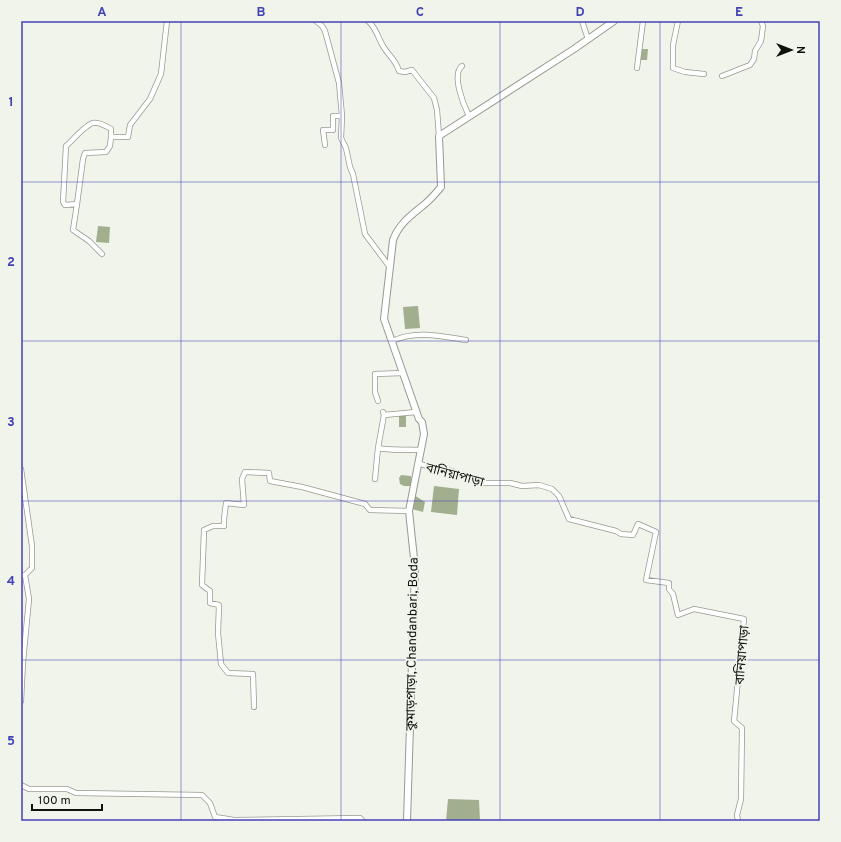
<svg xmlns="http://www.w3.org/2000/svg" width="841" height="842" viewBox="0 0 841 842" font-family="Overpass,'Noto Sans Bengali',sans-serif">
<rect width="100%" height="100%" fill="#f0f4ea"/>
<path fill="#a1af8e" d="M641,49H648L647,60H641Z
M98,226L110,227L109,243L96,242Z
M418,306L420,328L405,329L403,307Z
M399,414H406V427H399Z
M401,475L411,476V486H404L400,484L399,478Z
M434,486L459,489L457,515L431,512Z
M414,495L425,502L423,512L412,509Z
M448,799L479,800L480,821H446Z"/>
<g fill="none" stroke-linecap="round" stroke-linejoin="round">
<defs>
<path id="minor" d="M316,21L322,26L325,31L339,83L342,116L341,138L346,148L350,167L353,174L365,234L389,266
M368,21C376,27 378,38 383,46C388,55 396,60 399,71L405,72L412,70L434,98L437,110L439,136
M582,21L588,39
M678,21L673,45V68L685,72L704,74
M462,66C451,75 464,106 469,116
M637,68L643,21
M722,76L750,65L754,59L755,51L761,41L763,26L761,21
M325,145L323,130H333V116H342
M77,204L83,159L85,153L106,152L110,146L111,137
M102,254L89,241L73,230L77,204L65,205L63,202L66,146C72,141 86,124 93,123C99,122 106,126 111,129V137H128L130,125L150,99L161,74L167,21
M392,341C416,330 440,336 466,340
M378,401L375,392V374L403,373
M383,412L384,415L378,448C392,451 406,449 420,450
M384,415L416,412
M418,463L429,467L452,471L483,483H510L522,486L539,485L552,489L559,496L569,519L616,531L621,534L633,535L638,524L654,531L656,532L646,580L669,583V589L673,594L678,615L694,609L744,619L734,721L742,728L741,799L737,815L738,821
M21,469L32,546V568L25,575H21
M375,479L378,448
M21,701L23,662L29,599L25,575
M254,707L253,674L228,673L221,664L218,633L219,605L210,603V591L202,585L204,530L213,526H224V519L226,503L244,505L242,479L245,472L269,473L270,481L302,487L365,504L370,510L409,511
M21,785L29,789H67L76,793L202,795L210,803L215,817L234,820L360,818L363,821"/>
<path id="tertiary" d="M407,821L415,568L409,511L424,434L422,422L419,419L384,319L393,240C400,222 412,215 426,203C432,198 436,193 441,187L439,136L574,49L614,21"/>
</defs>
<use href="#minor" stroke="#969a91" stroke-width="6"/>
<use href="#tertiary" stroke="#969a91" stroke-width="8"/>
<use href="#minor" stroke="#fff" stroke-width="4.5"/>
<use href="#tertiary" stroke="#fff" stroke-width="6"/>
</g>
<path fill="none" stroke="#4343b8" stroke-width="1" stroke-opacity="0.55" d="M181,21V821M341,21V821M500,21V821M660,21V821M21,182H820M21,341H820M21,501H820M21,660H820"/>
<g text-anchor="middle" stroke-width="3.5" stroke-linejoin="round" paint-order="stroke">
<g font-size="13" fill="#0f110d" stroke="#f0f4ea">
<text transform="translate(455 474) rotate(15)" y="5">বানিয়াপাড়া</text>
<text transform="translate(411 644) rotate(-89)" y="5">কুমাড়পাড়া, Chandanbari, Boda</text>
<text transform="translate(741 655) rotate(-85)" y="5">বানিয়াপাড়া</text>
</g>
</g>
<rect width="841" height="842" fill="none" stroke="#f0f4ea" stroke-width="44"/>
<g transform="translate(791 50) rotate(90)" stroke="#f0f4ea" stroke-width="3" paint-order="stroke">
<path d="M0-3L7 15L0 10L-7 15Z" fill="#0f110d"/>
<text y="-6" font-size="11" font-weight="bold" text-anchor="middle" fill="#0f110d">N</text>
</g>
<path d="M32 804v6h70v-6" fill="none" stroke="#0f110d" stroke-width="2"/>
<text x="38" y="804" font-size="12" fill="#0f110d" stroke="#f0f4ea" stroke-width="3" paint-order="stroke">100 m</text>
<rect x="22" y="22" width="797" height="798" fill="none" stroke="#4343b8" stroke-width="1.5"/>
<g font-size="13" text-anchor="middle" font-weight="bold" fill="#4343b8">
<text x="102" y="16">A</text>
<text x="261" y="16">B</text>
<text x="420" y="16">C</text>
<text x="580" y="16">D</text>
<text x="739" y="16">E</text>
<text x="11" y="106">1</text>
<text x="11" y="266">2</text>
<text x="11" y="426">3</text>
<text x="11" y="585">4</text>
<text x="11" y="745">5</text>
</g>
</svg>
